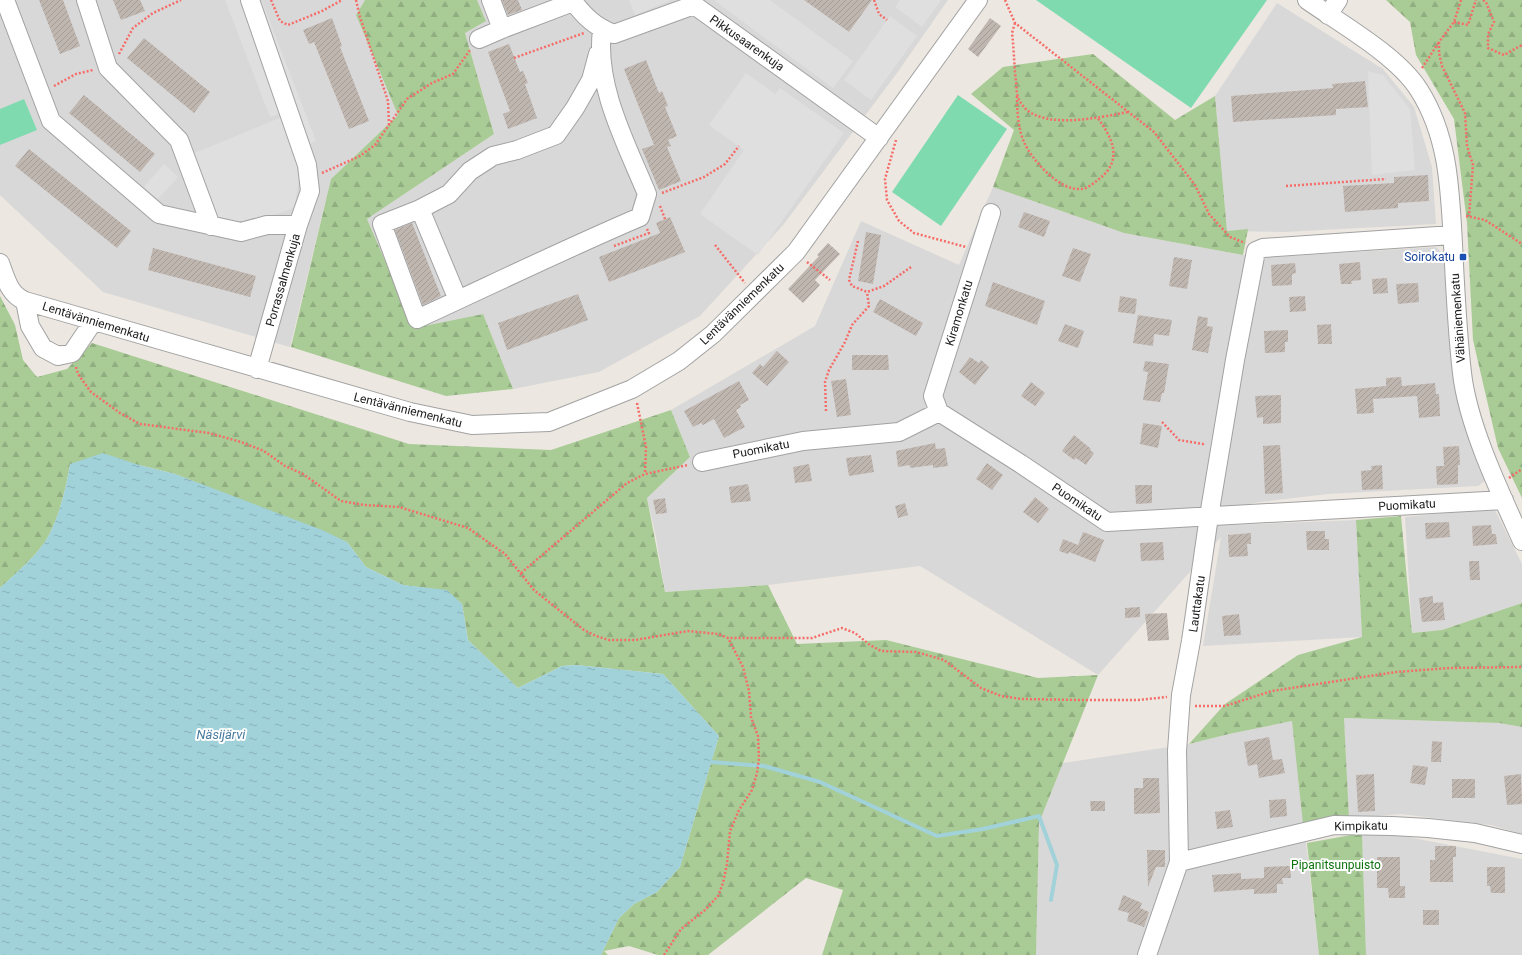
<svg xmlns="http://www.w3.org/2000/svg" width="1522" height="955" viewBox="0 0 1522 955" font-family="Roboto,sans-serif">
<defs>
<pattern id="forest-firs" width="22" height="20" patternUnits="userSpaceOnUse"><rect width="22" height="20" fill="#a9cb96"/><path d="M5 1l3.5 6h-7zM16 11l3.5 6h-7z" fill="#91ae81"/></pattern>
<pattern id="water-ripples" width="26" height="14" patternUnits="userSpaceOnUse"><rect width="26" height="14" fill="#a1d1d9"/><path d="M2 4q2-2 4 0t4 0M15 11q2-2 4 0t4 0" fill="none" stroke="#8ab3ba"/></pattern>
<pattern id="building-hatch" width="6" height="6" patternUnits="userSpaceOnUse"><rect width="6" height="6" fill="#c0b6b0"/><path d="M-1 1l2-2M0 6l6-6M5 7l2-2" fill="none" stroke="#a49c97"/></pattern>
</defs>
<rect width="100%" height="100%" fill="#ece7e0"/>
<path fill="#d9d8d8" d="M0,0H365L356,15L398,115L331,179L290,347L103,292L0,195Z
M477,0H948L897,73L784,224L700,316L599,372L513,389L483,314L414,328L367,219L494,134L465,33L486,21Z
M1277,3L1383,69L1414,107L1432,167L1436,224L1284,232L1227,231L1215,96Z
M993,187L1124,233L1243,255L1271,257L1292,256L1436,247L1443,254L1454,386L1468,435L1486,480L1478,486L1328,494L1252,503L1232,525L1356,520L1362,637L1203,646L1221,537L1098,675L920,566L768,585L665,592L656,537L647,498L690,457L671,410L815,326L861,221L959,265Z
M1494,508L1522,564V603L1442,630L1412,633L1405,517Z
M1344,718L1499,723L1522,727V834L1491,825L1401,814L1350,818L1413,838L1522,859V955H1366L1362,833L1349,818Z
M1292,721L1319,955H1036L1039,823L1063,763L1189,744L1229,734Z"/>
<path fill="url(#forest-firs)" d="M365,0H477L486,21L465,33L494,134L367,219L414,328L483,314L513,389L446,396L291,347L331,179L398,115L356,15Z
M1386,0H1522V498L1498,448L1473,340L1467,223L1454,119L1416,55L1410,22Z
M1093,54L1175,120L1215,96L1227,231L1248,229L1243,255L1124,233L993,187L1014,130L971,94L1003,67Z
M0,296L15,325L23,360L37,377L67,369L92,343L409,444L551,450L671,410L690,457L647,498L665,592L768,585L797,644L886,640L1038,678L1098,675L1039,823L1036,955H822L843,890L806,878L708,955H658L629,946L604,951L608,955H601L619,918L634,904L657,892L680,867L719,736L663,674L576,665L562,666L518,688L468,640L462,604L447,591L403,585L366,567L347,542L175,474L139,465L70,464C66,489 60,513 49,535C39,554 15,574 0,588Z
M1401,516L1412,633L1442,630L1522,603V727L1499,723L1344,718L1349,818L1303,824L1292,721L1229,734L1189,744L1225,704L1298,655L1362,637L1356,520Z
M1362,833L1366,955H1319L1307,843Z"/>
<path fill="#7fdab0" d="M1036,0H1267L1191,108Z
M958,95L1007,129L941,226L892,192Z
M24,99L37,130L0,145V109Z"/>
<path fill="#dfdfdf" d="M225,0H241L244,8L262,1L316,141L307,145L293,109L270,117Z
M629,0H671L635,15Z
M716,0H770L853,61L833,88L715,1Z
M900,0H941L922,27L895,7Z
M890,16L917,36L871,100L844,80Z
M1368,71L1383,75L1410,109L1415,170L1372,175Z
M746,73L775,94L780,88L844,133L758,255L700,214L744,150L709,125Z
M282,117L301,168L294,208L250,223L213,218L192,154Z
M164,164L178,177L158,199L144,187Z"/>
<path fill="url(#water-ripples)" d="M103,453L139,465L175,474L322,530L347,542L366,567L403,585L447,590L462,604L468,640L518,688L562,666L576,665L663,674L719,736L680,867L657,892L634,904L619,918L601,955H0V588C15,574 39,554 49,535C60,513 66,489 70,464Z"/>
<g fill="none" stroke-linecap="round" stroke-linejoin="round">
<path stroke="#a1d1d9" stroke-width="4" d="M711,762L764,766L820,782L937,836L983,829L1039,816L1057,865L1051,900"/>
</g>
<path fill="url(#building-hatch)" d="M39,0H63L80,46L60,54Z
M113,0H140L145,11L121,20Z
M502,0H518L522,10L508,15Z
M804,0H872L849,32Z
M332,18L342,46L340,47L369,121L349,129L314,42L309,44L303,30Z
M990,18L1001,26L978,57L968,49Z
M144,38L210,92L194,113L127,58Z
M509,44L520,72L523,71L528,83L525,84L537,118L508,129L503,114L510,111L488,52Z
M646,60L659,93L662,91L668,106L665,107L677,136L668,140L671,146L667,147L681,181L659,190L642,149L654,145L624,69Z
M1365,81L1368,107L1336,109V115L1233,122L1231,96L1333,88L1332,84Z
M84,95L155,154L140,172L69,113Z
M29,149L131,231L117,248L15,166Z
M1428,175L1429,201L1398,203V208L1345,212L1343,186L1394,183V177Z
M1024,212L1050,221L1044,237L1018,227Z
M670,217L685,252L609,282L599,257L660,233L656,223Z
M412,223L441,296L423,305L395,230Z
M866,232L881,235L873,284L858,281Z
M828,243L840,254L815,280L820,285L803,303L788,289L819,256L817,255Z
M153,248L256,276L250,297L148,270Z
M1073,248L1091,254L1080,282L1062,276Z
M1174,257L1192,260L1187,289L1169,286Z
M1360,262L1361,280L1351,281L1352,284H1341L1339,264Z
M1295,263L1296,273L1292,274V285L1272,286L1271,265Z
M1387,278L1388,293L1373,294L1372,279Z
M993,282L1045,301L1037,325L985,306Z
M1418,283L1419,302L1398,304L1396,284Z
M578,294L588,320L507,350L498,323Z
M1120,296L1137,299L1135,314L1118,312Z
M1305,296L1306,311L1290,312L1289,297Z
M880,299L923,323L916,336L873,312Z
M1138,315L1172,320L1169,336L1154,334L1153,346L1133,343Z
M1198,316L1208,318L1207,326L1213,327L1208,353L1192,350Z
M1065,324L1084,331L1078,348L1058,341Z
M1331,324L1332,344H1318L1317,325Z
M1288,330V342H1285V352L1265,353L1264,331Z
M777,351L789,362L767,386L752,373L760,364L763,367Z
M852,355H888L889,370H852Z
M970,357L979,363L981,360L989,367L975,385L959,372Z
M1145,361L1169,364L1164,393H1162L1160,402L1143,400L1148,372L1143,371Z
M1401,377L1402,386L1435,383L1436,394H1439L1440,416L1419,418L1417,396L1373,399L1374,413L1357,414L1355,389L1386,386V378Z
M846,379L851,415L837,417L831,381Z
M739,381L749,400L740,405L741,407L736,410L745,427L724,438L714,419L703,425L701,423L693,427L684,411Z
M1031,382L1045,393L1035,406L1021,396Z
M1281,395V423L1263,424V417L1257,418L1255,396Z
M1143,423L1162,426L1158,448L1140,444Z
M1074,435L1091,449L1090,450L1094,453L1086,465L1076,458L1074,460L1062,451Z
M935,443L936,449L945,448L948,466L933,468V465L910,468V465L898,467L896,451Z
M1280,445L1283,493L1265,494L1263,446Z
M1459,446L1460,465H1458V484L1437,485L1436,466H1444L1443,447Z
M871,455L874,472L849,476L846,458Z
M987,463L1003,475L992,490L976,479Z
M809,464L812,481L795,483L793,467Z
M1382,465L1383,489L1362,490L1361,471L1372,470L1371,466Z
M748,484L751,501L731,503L729,487Z
M1135,485H1152V503L1136,504Z
M1035,497L1049,509L1038,523L1023,512Z
M665,498L667,513L656,514L653,500Z
M905,503L908,515L898,518L895,506Z
M1449,522L1450,537L1426,539L1425,523Z
M1491,525L1492,534H1496L1497,544L1473,546L1472,526Z
M1306,531H1325V539H1329V550H1307Z
M1083,532L1104,540L1095,562L1069,552L1068,554L1059,551L1063,539L1078,545Z
M1251,533V544H1247L1248,556L1229,557L1228,535Z
M1163,542L1164,560L1141,561L1140,543Z
M1469,561H1479L1480,580H1470Z
M1433,596V603L1443,602L1445,620L1422,622L1419,598Z
M1140,607V617L1125,618V608Z
M1167,613L1169,640L1148,641L1145,614Z
M1239,614L1241,635L1224,636L1222,616Z
M1269,737L1273,760L1282,759L1285,773L1259,778L1257,764L1248,766L1244,742Z
M1432,741L1442,742L1441,762H1431Z
M1413,765L1428,767L1425,785L1410,783Z
M1374,774L1375,811L1358,812L1356,775Z
M1521,774L1522,804L1507,805L1504,776Z
M1143,778H1159L1160,813L1134,814V788H1143Z
M1452,779H1475V798H1452Z
M1286,799L1287,816L1270,818L1269,800Z
M1090,801H1105V811H1091Z
M1230,810L1233,827L1217,829L1215,812Z
M1435,846H1456V857H1453V882H1430V860H1435Z
M1147,850H1165V867H1156L1148,887Z
M1377,857H1400V886H1405V898H1389L1388,888H1377Z
M1290,866L1291,878H1282L1283,884H1277V893L1254,894V889L1214,892L1212,875L1241,873V879L1264,878V867Z
M1487,867H1505V893H1491L1490,886H1487Z
M1123,895L1142,903L1140,908L1149,912L1144,927L1127,921L1129,913L1118,910Z
M1423,910H1439V925H1423Z"/>
<g fill="none" stroke-linecap="round" stroke-linejoin="round">
<defs>
<path id="minor" d="M5,0L51,121L159,214L241,232L267,225H298
M86,0L108,68L179,140L211,226
M250,0L307,165L310,191L298,225L257,369
M572,0C584,16 595,27 614,34L694,5L879,138
M1307,0C1341,24 1398,56 1419,90C1449,137 1450,191 1453,244C1455,287 1457,330 1462,373C1468,426 1500,492 1522,541
M1328,15L1338,0
M502,29L573,2
M479,39L502,29L491,0
M420,209L449,194L470,171L493,156L517,150L556,135L575,108L591,80L598,54
M0,263C6,279 9,294 25,301L410,412L472,425L549,422L632,389L679,361L713,334L796,252L978,0
M458,300L420,209L382,224L417,319C491,285 565,249 640,217L647,194C626,143 595,86 602,30
M25,301L30,326L43,348L58,356L72,353L93,322
M939,412L933,396L991,213
M702,462L803,441L899,432L939,412L1021,464L1107,522L1504,500
M1179,862L1334,825L1392,826L1428,828L1475,833L1522,844
M1147,955L1179,862L1177,751L1181,695L1191,641L1209,516L1235,360L1256,251L1263,248L1452,235"/>
</defs>
<use href="#minor" stroke="#a2a2a2" stroke-width="20"/>
<path stroke="#f56c68" stroke-width="2.5" stroke-dasharray="2 2" stroke-linecap="butt" d="M271,0L280,21L288,25L322,11L342,0
M356,0L360,17L388,101L389,126
M874,0L879,14L887,20
M1005,0L1015,23L1154,132L1195,185L1209,214L1230,237L1245,243
M1461,0L1454,22L1439,42V53L1442,66L1465,113L1467,146L1473,165L1469,216
M1483,0L1486,2L1494,22L1488,34V48L1504,55L1522,45
M1454,22L1468,25L1476,0
M1015,23L1012,33C1014,49 1014,65 1016,82C1017,87 1016,92 1018,97C1031,134 1101,117 1128,112
M119,54L133,28L153,13L181,0
M514,58L584,33
M1422,68L1439,42
M54,86L76,74L93,70
M1017,96C1017,111 1018,128 1024,142C1032,160 1059,191 1081,189C1087,189 1094,183 1099,179C1124,160 1112,137 1097,117
M896,140L885,179L887,200L899,221L914,233L966,247
M322,173L360,156L375,145L407,99L432,83L453,74L470,50
M1286,186L1386,179
M662,193L704,177L725,164L739,146
M660,206L665,219
M1466,216L1485,220L1522,244
M858,241L849,280L852,286L867,292L884,286L911,267
M715,245L745,283
M614,246L649,233L647,229
M807,262L830,280
M76,367L78,374L91,392L120,413L140,424L209,433L241,442L264,451L285,466L303,474L341,501L364,505L399,507L468,528L505,554L534,590L584,630L596,636L609,640H635L688,631L718,634L728,638H812L842,628L855,633L870,645L881,651L916,652L944,660L981,688L1001,696L1022,699L1082,700H1138L1167,697
M637,403L646,447L645,474
M826,411L825,382L829,370L845,342L852,325L869,306L867,292
M1162,422L1179,440L1203,444L1205,442
M1509,478L1522,469
M521,573L627,483L645,474L688,465
M1195,706H1225L1272,691L1396,672L1449,668L1522,667
M664,955L681,929L705,910L718,896L723,883L727,864L730,831L739,810L752,790L757,773L759,758L758,736L751,717L749,691L743,667L728,638"/>
<use href="#minor" stroke="#fff" stroke-width="18"/>
</g>
<rect fill="#1a4fb4" stroke="#fff" stroke-width="1.5" x="1459" y="253" width="8" height="8" rx="2"/>
<g text-anchor="middle" stroke-width="4" stroke-linejoin="round" paint-order="stroke">
<g font-size="12" fill="#1b1b1b" stroke="#fff">
<text transform="translate(747 43) rotate(35)" y="4">Pikkusaarenkuja</text>
<text transform="translate(283 280) rotate(-74)" y="4">Porrassalmenkuja</text>
<text transform="translate(742 304) rotate(-44)" y="4">Lentävänniemenkatu</text>
<text transform="translate(959 313) rotate(-73)" y="4">Kiramonkatu</text>
<text transform="translate(1458 318) rotate(-94)" y="4">Vähäniemenkatu</text>
<text transform="translate(96 322) rotate(17)" y="4">Lentävänniemenkatu</text>
<text transform="translate(408 410) rotate(14)" y="4">Lentävänniemenkatu</text>
<text transform="translate(761 449) rotate(-11)" y="4">Puomikatu</text>
<text transform="translate(1077 502) rotate(34)" y="4">Puomikatu</text>
<text transform="translate(1407 505) rotate(-3)" y="4">Puomikatu</text>
<text transform="translate(1197 604) rotate(-82)" y="4">Lauttakatu</text>
<text transform="translate(1361 826) rotate(-1)" y="4">Kimpikatu</text>
</g>
<g font-size="12" fill="#164399" stroke="#fff" text-anchor="end">
<text x="1455" y="261">Soirokatu</text>
</g>
<g font-size="12" fill="#0e730f" stroke="#fff">
<text x="1336" y="869">Pipanitsunpuisto</text>
</g>
<g font-size="13" font-style="italic" fill="#487a9f" stroke="#fff">
<text x="221" y="739">Näsijärvi</text>
</g>
</g>
</svg>
